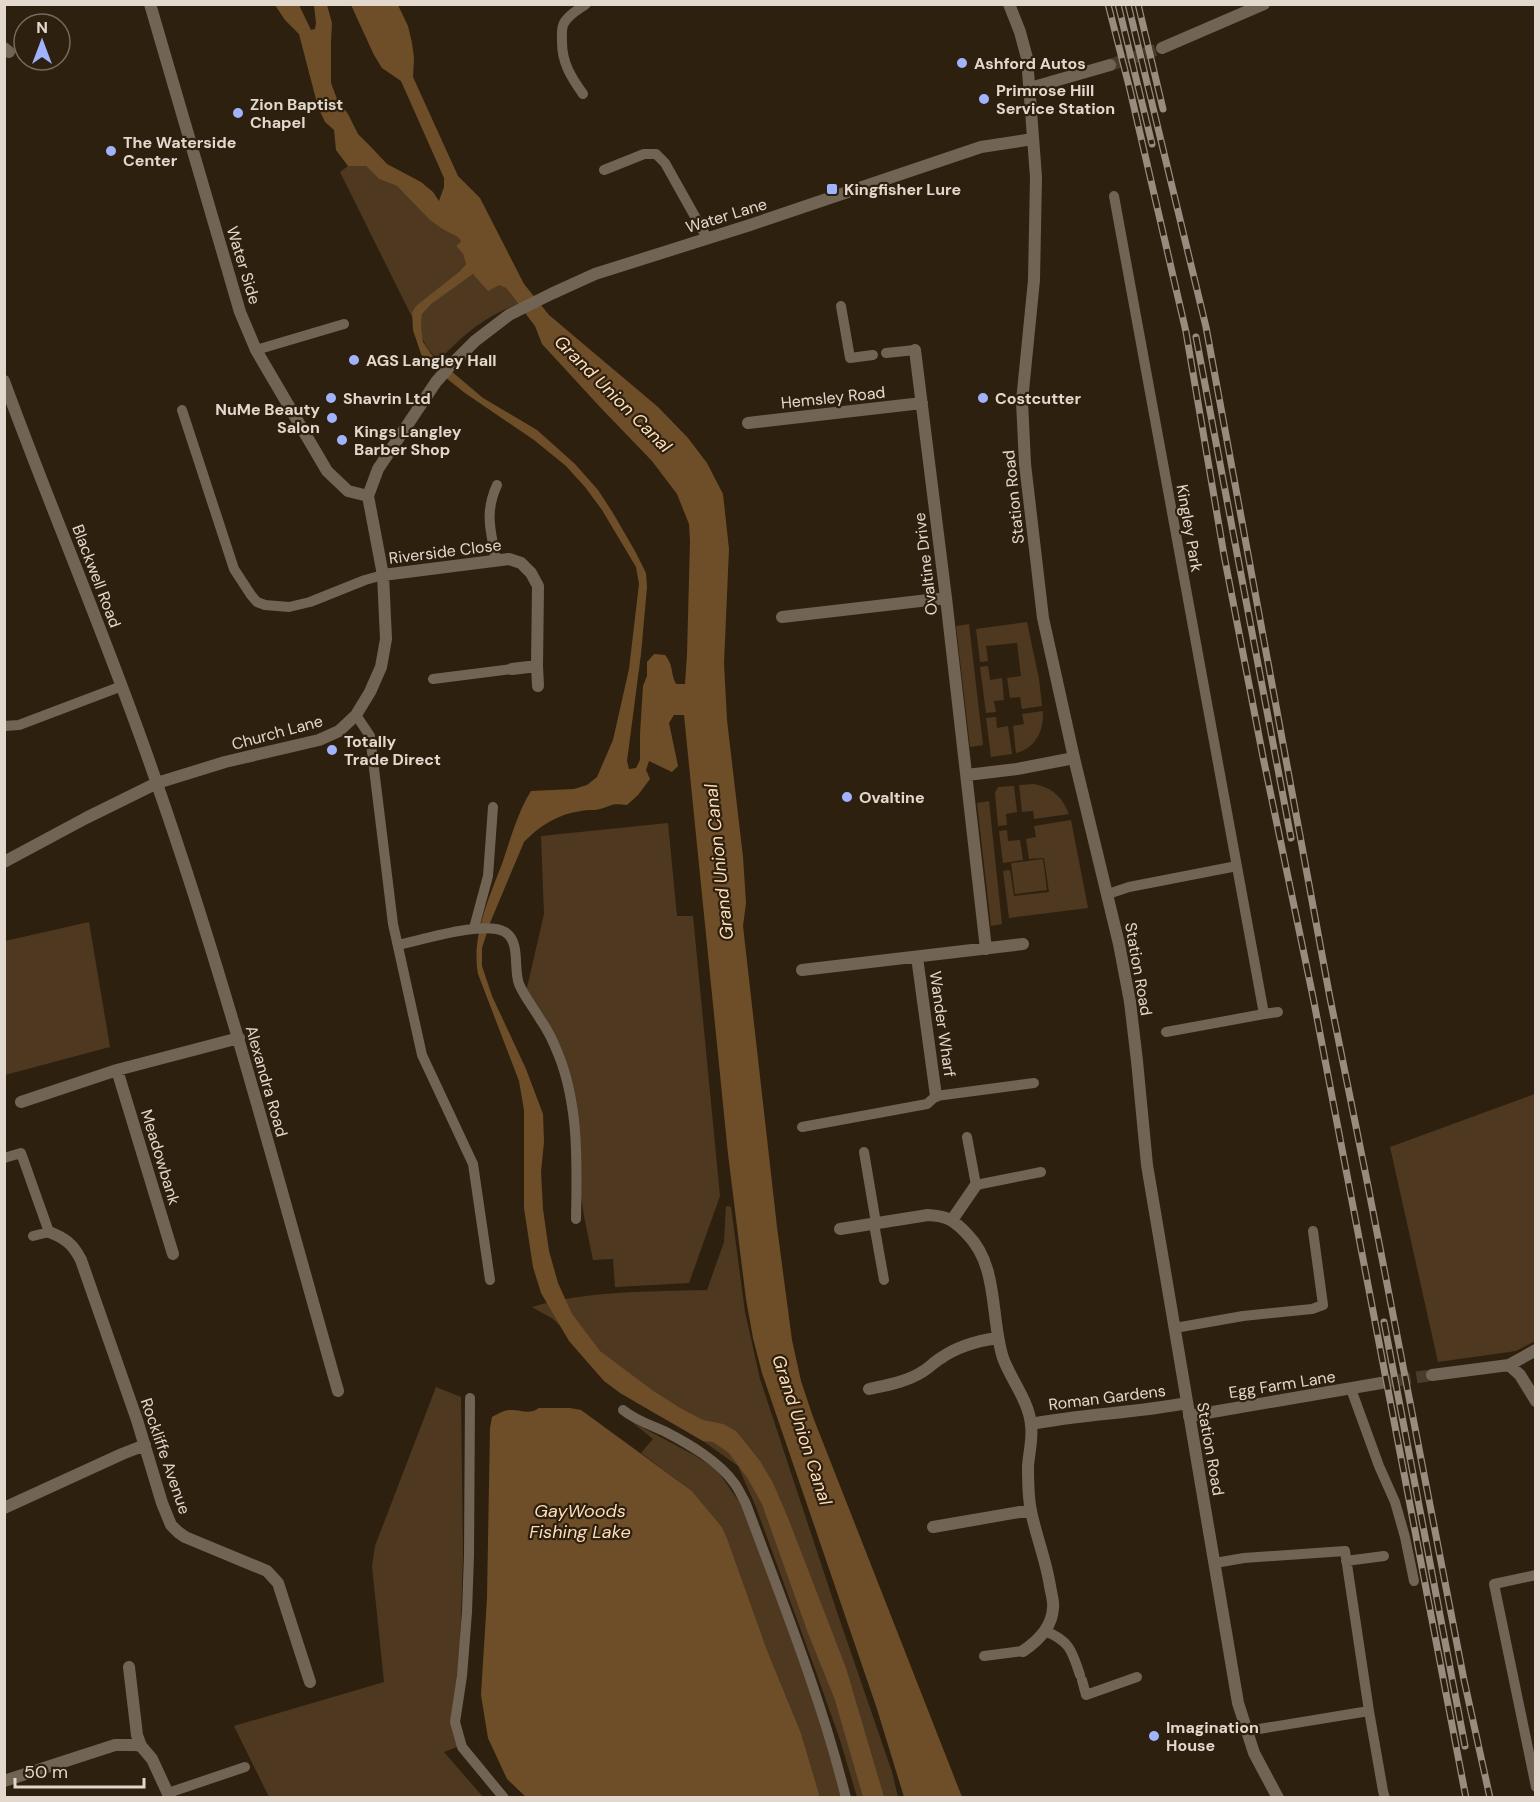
<svg xmlns="http://www.w3.org/2000/svg" width="1540" height="1802" viewBox="0 0 1540 1802" font-family="'DM Sans',sans-serif">
<rect width="100%" height="100%" fill="#2e200f"/>
<path fill="#4e3920" d="M348,166H366L379,179L397,186L444,230L459,237L461,241L456,246L463,254L466,264L460,271L417,306L412,312V317L340,172Z
M473,274L506,288L518,304C482,318 466,333 439,360C427,350 420,340 421,324C422,321 421,317 422,314C427,303 462,282 473,274Z
M1027,622L1039,679L1042,706L1022,709L1020,697L1010,698L1007,678L1021,676L1017,643L986,646L988,661L980,662L976,629Z
M969,624L983,745L970,747L956,626Z
M988,666L990,680L1002,678L1004,700L994,701L996,712L986,713L980,667Z
M1043,711C1044,730 1036,748 1016,753L1013,726L1024,724L1022,714Z
M996,717L997,728L1008,726L1012,754L991,757L986,718Z
M1034,784C1053,788 1062,797 1069,814L1034,819L1033,811L1022,812L1019,785Z
M1014,786L1017,812L1006,814L1007,825L998,826L995,793L998,787Z
M989,801L1002,924L991,926L977,803Z
M1071,820L1088,908L1009,918L1003,871L1010,870L1014,896L1049,892L1044,858L1029,859L1026,839L1036,837L1034,826Z
M668,823L677,916H693L720,1196L689,1283L615,1287L613,1259L593,1260L584,1216L560,1062L526,992L544,914L541,836Z
M1007,830L1008,841L1020,840L1023,860L1003,863L999,831Z
M1043,859L1047,890L1015,894L1011,863Z
M89,922L110,1047L5,1075V941Z
M1535,1094V1341L1516,1351L1438,1362L1390,1147Z
M726,1206L731,1207L745,1312L760,1379L836,1609L892,1772L898,1797H857L840,1740L815,1669L756,1507L738,1466L703,1441L636,1402L618,1379L553,1319L532,1307C588,1290 649,1292 707,1290L724,1242Z
M436,1387L461,1397L463,1554L457,1747L444,1752L483,1797H269L234,1726L384,1682L372,1566L375,1546Z
M632,1422L696,1456L717,1470L742,1506L805,1674L842,1797H820L801,1733L767,1650L727,1538L722,1527L692,1491L641,1453L653,1439Z"/>
<path fill="#6e4e29" fill-rule="evenodd" d="M275,5H299L311,30L315,29L316,23L314,5H327L332,23L331,41V83L337,99L348,114L358,134L372,148L387,164L421,182L433,192L439,201L444,187V178L401,81L382,68L374,55L351,5H398L408,26L412,43L414,58L413,77L458,176L480,198L524,284L549,315L658,407L688,438L707,463L723,494L729,549L724,663L727,720L743,857L746,903L743,926L777,1227L792,1340L801,1381L813,1417L962,1797H904L877,1709L762,1373L753,1338L746,1299L728,1154L684,715H674L669,723L678,766L672,772L649,761L646,770L650,779L638,795L627,805C611,803 614,805 600,809C594,811 587,809 581,811C558,814 539,826 524,842L490,923L482,948V966L492,996L526,1069L543,1114L544,1142L541,1172L543,1209L549,1251L558,1283L572,1314L600,1351L652,1390L680,1408L703,1420L723,1424L736,1431L760,1461L773,1483L788,1518L846,1668L884,1797H863L835,1700L808,1633L762,1504L748,1479L729,1453L713,1442L703,1441L620,1393L604,1381L569,1341L541,1293L533,1267L524,1208V1110L519,1081L478,974C471,936 490,896 503,861C511,837 518,812 531,791L574,789L587,785L597,777L613,740L629,669L639,584L636,567L602,510L585,487L566,466L534,440L465,393L426,362L421,354L413,330L412,312L416,306L460,271L466,264L463,254L456,246L461,241L458,237L444,230L430,220L397,186L379,179L366,166H348L336,150L334,130L325,122L318,107L299,34L285,20ZM473,274L488,291L499,285L506,288L535,326L542,344L600,407L652,461L677,494L689,524L690,541L687,655L685,684H676C670,672 674,666 665,655L654,654L647,662V676L643,686L640,734V760L636,768L629,769L627,761L641,654L647,587L646,573L635,551L613,513L598,490L575,464L537,430L483,398L431,354L423,342L421,327L422,314L431,304Z
M539,1408H570L581,1410L692,1491L722,1527L727,1538L767,1650L801,1733L820,1797H526L507,1779L488,1738L481,1695L487,1598L490,1428L492,1417C498,1414 504,1410 511,1410C522,1410 529,1415 539,1408Z"/>
<g fill="none" stroke-linecap="round" stroke-linejoin="round">
<path stroke="#493c2c" stroke-width="12" stroke-dasharray="12 6" stroke-linecap="butt" d="M1110,65L1162,48
M1381,1383L1432,1375"/>
<path stroke="#726454" stroke-width="10" d="M583,94C571,77 562,63 562,42C562,36 561,28 564,23C569,14 578,10 586,4
M604,170L644,154H656L665,163L707,238
M1114,196L1264,1014L1166,1032
M841,306L850,358L873,355
M256,350L344,324
M886,353L915,350
M182,410L234,569L251,595L257,602L265,605L289,607L310,602L365,580L383,575
M496,560C491,531 484,514 497,485
M433,679L512,669
M356,715L370,736L393,924L422,1055L473,1164L490,1280
M4,726L19,725L122,686
M1108,894L1129,887L1237,866
M474,928L488,876L493,807
M398,945C422,940 484,920 505,932C521,942 513,968 519,984C524,996 533,1007 540,1019C548,1030 554,1043 559,1056C579,1107 577,1164 576,1219
M1264,1014L1278,1012
M802,1127L927,1104L936,1096L1034,1083
M967,1137L976,1185L1041,1172
M864,1152L876,1223
M4,1158L21,1153L49,1232L33,1236
M874,1224L884,1280
M1175,1328L1243,1316L1312,1309L1323,1305L1313,1231
M1351,1389L1379,1466L1395,1502L1405,1537L1414,1581
M470,1398L469,1555L467,1612L462,1676L455,1722L462,1747L504,1798
M623,1410C635,1420 650,1425 664,1431C689,1444 719,1461 735,1484C739,1490 743,1498 746,1504C782,1601 821,1697 846,1798
M1346,1561L1384,1556
M1215,1563L1244,1558L1345,1551L1369,1711L1383,1791L1385,1798
M1536,1575L1494,1584L1536,1787
M1045,1631C1070,1641 1072,1651 1080,1675
M984,1656L1023,1651
M1082,1680L1086,1695L1137,1677
M1247,1731L1369,1711
M168,1793L245,1767"/>
<path stroke="#726454" stroke-width="12" d="M150,4L240,312L256,350L327,471L348,491L368,496
M4,48L9,52
M1162,48L1264,4
M1030,88L1110,65
M915,350L946,598L986,949
M4,381C53,515 110,646 156,781C226,981 280,1187 338,1391
M748,423L922,403
M383,575L509,559L521,563L531,573L538,586L537,666L512,669
M782,617L946,598
M537,666L538,686
M967,775L1017,769L1074,758
M4,862L86,818L157,783L225,762L319,740L339,731L356,715L370,692L381,667L386,639L383,575L368,496L378,469L436,382L450,366L475,341L509,315L551,294L595,274L750,225L981,147L1033,139
M917,957L936,1096
M802,970L1023,944
M117,1070L173,1254
M21,1102L117,1070L239,1038
M952,1220L976,1185
M840,1229L928,1215C947,1216 954,1220 967,1234C999,1266 990,1317 1003,1358C1011,1380 1029,1401 1031,1425C1033,1438 1029,1452 1028,1466C1028,1480 1028,1497 1031,1511C1036,1536 1046,1560 1050,1586C1051,1593 1054,1601 1053,1608C1052,1628 1038,1641 1023,1651
M49,1232C65,1238 73,1244 81,1260L137,1420L162,1503L171,1525L178,1532L185,1537L267,1571L278,1583L310,1682
M1509,1365L1520,1375L1536,1401
M1432,1375L1509,1365L1536,1350
M869,1389C887,1385 906,1382 922,1372C929,1368 934,1362 941,1358C958,1346 977,1341 997,1338
M1189,1416L1381,1383
M1031,1424C1083,1414 1135,1413 1187,1403
M4,1508L122,1454L145,1445
M933,1527L1031,1510
M129,1667L137,1735L141,1746
M4,1781L115,1745H136L141,1746L152,1759L170,1798"/>
<path stroke="#726454" stroke-width="12" d="M1009,4L1020,32L1027,58L1036,177L1034,280L1022,401L1025,464L1043,618L1074,758L1119,944L1130,1002L1137,1061L1147,1165L1238,1703L1254,1753L1278,1798"/>
<defs>
<path id="rail" d="M1108,4L1130,90L1186,332L1224,555L1263,757L1313,997L1466,1798
M1118,4L1152,144
M1128,4L1206,327L1330,998L1368,1186L1464,1680L1490,1798
M1138,4L1163,109
M1196,337L1291,838
M1384,1322L1465,1746"/>
</defs>
<use href="#rail" stroke="#988c7f" stroke-width="7"/>
<use href="#rail" stroke="#2e200f" stroke-width="4.5" stroke-dasharray="14" stroke-linecap="butt"/>
</g>
<g fill="#a1b3fd" stroke="#2e200f" stroke-width="2">
<circle cx="962" cy="63" r="6"/>
<circle cx="984" cy="99" r="6"/>
<circle cx="238" cy="113" r="6"/>
<circle cx="111" cy="151" r="6"/>
<rect x="826" y="183" width="12" height="12" rx="3"/>
<circle cx="354" cy="360" r="6"/>
<circle cx="331" cy="398" r="6"/>
<circle cx="983" cy="398" r="6"/>
<circle cx="332" cy="418" r="6"/>
<circle cx="342" cy="440" r="6"/>
<circle cx="332" cy="750" r="6"/>
<circle cx="847" cy="797" r="6"/>
<circle cx="1154" cy="1736" r="6"/>
</g>
<g text-anchor="middle" stroke-width="4.5" stroke-linejoin="round" paint-order="stroke">
<g font-size="16" font-weight="bold" fill="#e2d8cd" stroke="#2e200f" text-anchor="start">
<text x="974" y="69">Ashford Autos</text>
<text x="996" y="96">Primrose Hill<tspan x="996" dy="18">Service Station</tspan></text>
<text x="250" y="110">Zion Baptist<tspan x="250" dy="18">Chapel</tspan></text>
<text x="123" y="148">The Waterside<tspan x="123" dy="18">Center</tspan></text>
<text x="844" y="195">Kingfisher Lure</text>
<text x="366" y="366">AGS Langley Hall</text>
<text x="343" y="404">Shavrin Ltd</text>
<text x="995" y="404">Costcutter</text>
<text x="320" y="415" text-anchor="end">NuMe Beauty<tspan x="320" dy="18">Salon</tspan></text>
<text x="354" y="437">Kings Langley<tspan x="354" dy="18">Barber Shop</tspan></text>
<text x="344" y="747">Totally<tspan x="344" dy="18">Trade Direct</tspan></text>
<text x="859" y="803">Ovaltine</text>
<text x="1166" y="1733">Imagination<tspan x="1166" dy="18">House</tspan></text>
</g>
<g font-size="16" fill="#e2d8cd" stroke="#2e200f">
<text transform="translate(726 215) rotate(-17)" y="6">Water Lane</text>
<text transform="translate(244 265) rotate(73)" y="6">Water Side</text>
<text transform="translate(833 397) rotate(-6)" y="6">Hemsley Road</text>
<text transform="translate(1013 497) rotate(-96)" y="6">Station Road</text>
<text transform="translate(1190 528) rotate(80)" y="6">Kingley Park</text>
<text transform="translate(445 551) rotate(-7)" y="6">Riverside Close</text>
<text transform="translate(925 564) rotate(-97)" y="6">Ovaltine Drive</text>
<text transform="translate(97 576) rotate(69)" y="6">Blackwell Road</text>
<text transform="translate(277 732) rotate(-15)" y="6">Church Lane</text>
<text transform="translate(1139 969) rotate(80)" y="6">Station Road</text>
<text transform="translate(943 1024) rotate(82)" y="6">Wander Wharf</text>
<text transform="translate(267 1081) rotate(74)" y="6">Alexandra Road</text>
<text transform="translate(161 1157) rotate(73)" y="6">Meadowbank</text>
<text transform="translate(1282 1384) rotate(-9)" y="6">Egg Farm Lane</text>
<text transform="translate(1107 1397) rotate(-7)" y="6">Roman Gardens</text>
<text transform="translate(1211 1449) rotate(80)" y="6">Station Road</text>
<text transform="translate(166 1456) rotate(71)" y="6">Rockliffe Avenue</text>
</g>
<g font-size="18" font-style="italic" fill="#feddba" stroke="#2e200f">
<text transform="translate(613 394) rotate(45)" y="6">Grand Union Canal</text>
<text transform="translate(719 862) rotate(-96)" y="6">Grand Union Canal</text>
<text transform="translate(802 1430) rotate(72)" y="6">Grand Union Canal</text>
<text x="580" y="1517">GayWoods<tspan x="580" dy="21">Fishing Lake</tspan></text>
</g>
</g>
<rect width="1540" height="1802" fill="none" stroke="#e2d8cd" stroke-width="12"/>
<g transform="translate(42 42)"><circle r="28" fill="#2e200f" stroke="#766a5b" stroke-width="1.5"/>
<path d="M0-4.5L10 22L0 15L-10 22Z" fill="#a1b3fd"/>
<text y="-9" font-size="16" font-weight="bold" text-anchor="middle" fill="#e2d8cd">N</text>
</g>
<path d="M15 1778v9h129v-9" fill="none" stroke="#e2d8cd" stroke-width="3"/>
<text x="24" y="1778" font-size="18" fill="#e2d8cd" stroke="#2e200f" stroke-width="4.5" paint-order="stroke">50 m</text>
</svg>
